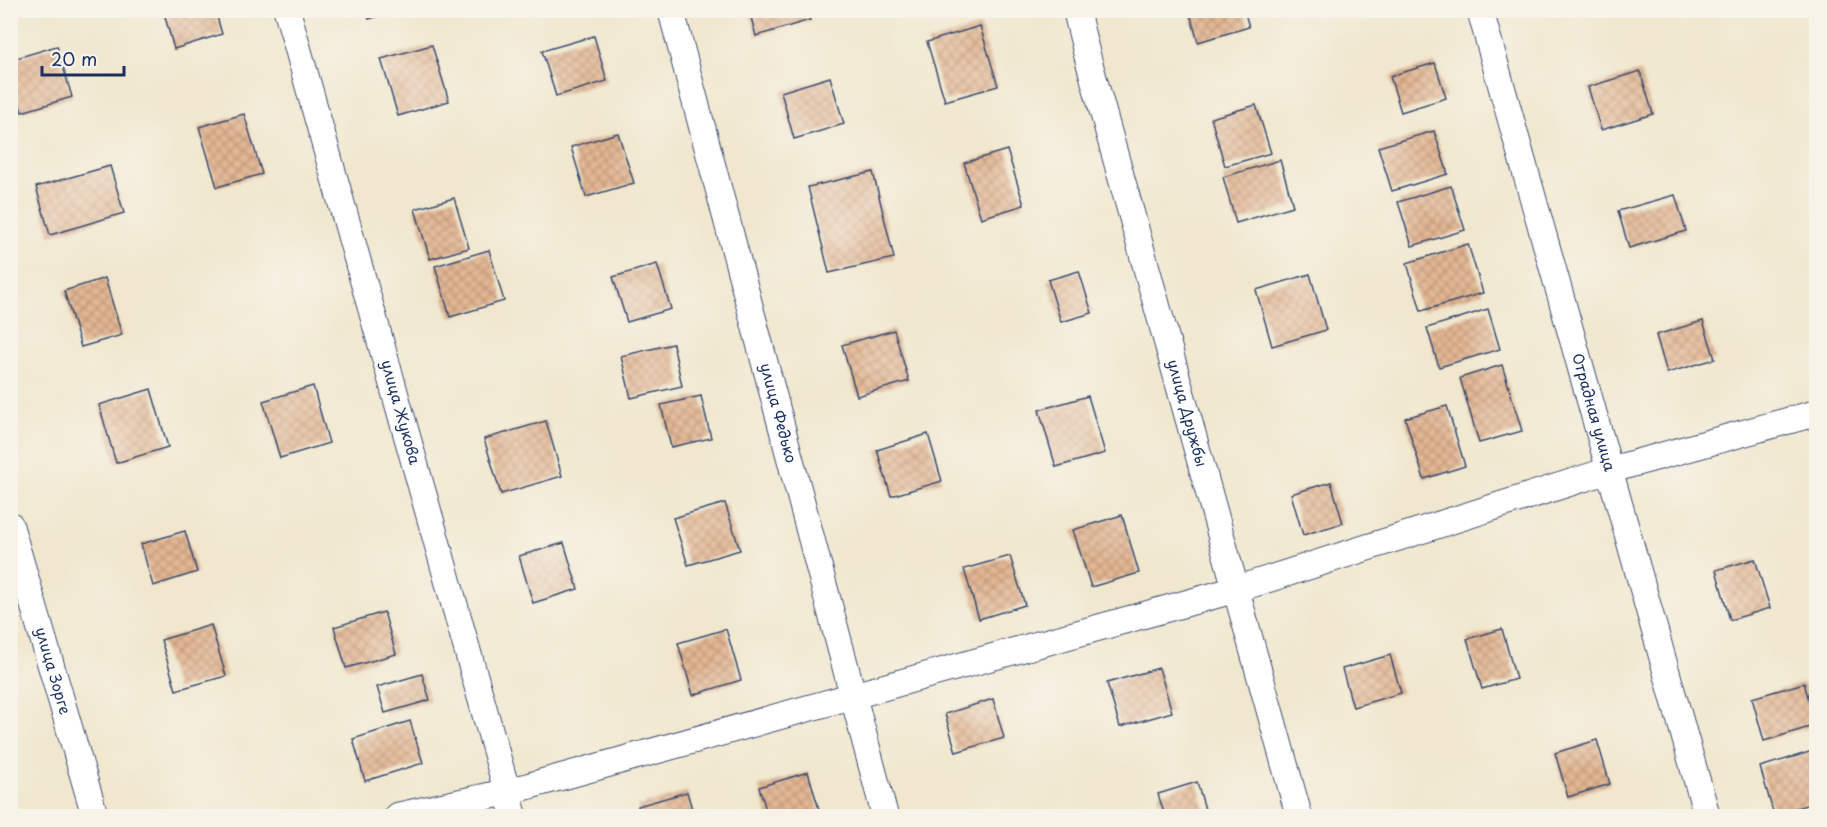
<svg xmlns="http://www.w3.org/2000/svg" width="1827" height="827" viewBox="0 0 1827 827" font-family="'Playpen Sans',sans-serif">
<defs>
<pattern id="building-cross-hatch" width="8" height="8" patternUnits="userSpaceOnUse" patternTransform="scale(1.5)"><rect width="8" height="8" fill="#e4b793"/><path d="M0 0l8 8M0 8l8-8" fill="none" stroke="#b8957b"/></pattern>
</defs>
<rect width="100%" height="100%" fill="#f7f3e8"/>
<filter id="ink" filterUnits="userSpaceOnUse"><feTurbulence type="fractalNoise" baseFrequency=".0167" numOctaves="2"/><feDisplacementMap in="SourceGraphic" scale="12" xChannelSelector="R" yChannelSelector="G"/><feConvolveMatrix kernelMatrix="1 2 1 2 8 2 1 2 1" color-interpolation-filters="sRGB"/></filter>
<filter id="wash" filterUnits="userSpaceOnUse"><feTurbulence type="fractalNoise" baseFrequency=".008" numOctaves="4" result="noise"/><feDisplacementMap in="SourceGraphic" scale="24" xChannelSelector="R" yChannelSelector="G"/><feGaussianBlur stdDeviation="1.35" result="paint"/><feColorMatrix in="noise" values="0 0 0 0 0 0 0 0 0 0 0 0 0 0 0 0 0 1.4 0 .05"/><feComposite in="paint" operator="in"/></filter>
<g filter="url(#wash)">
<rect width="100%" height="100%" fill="#f0e7ce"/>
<g id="blocks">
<path fill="url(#building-cross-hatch)" d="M174,10H215L222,34L174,49L164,13Z
M366,10H394V11L369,19Z
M749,10H807L810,20L756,36Z
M1189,10H1244L1249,27L1198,42Z
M1307,10H1322V11L1308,15Z
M980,26L998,86L945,101L927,42Z
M594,36L607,81L556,96L542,51Z
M432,45L449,101L398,116L381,59Z
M57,46L72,97L22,112L10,74V60Z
M1435,63L1446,98L1401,112L1390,76Z
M1640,71L1653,114L1601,130L1588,87Z
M830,77L844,124L794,139L781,92Z
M1256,105L1271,153L1225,166L1211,118Z
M244,114L262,174L217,187L199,127Z
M1434,131L1448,174L1392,191L1378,147Z
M618,133L634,183L586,197L571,147Z
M1007,150L1024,205L981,218L964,163Z
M1280,160L1293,206L1236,223L1223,177Z
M110,166L124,213L50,235L36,187Z
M873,172L894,258L829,273L808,187Z
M1451,186L1465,230L1412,246L1398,202Z
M1675,195L1686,231L1629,248L1618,211Z
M454,198L469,248L430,259L415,209Z
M1468,244L1483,293L1421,311L1407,263Z
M489,250L504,301L450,317L435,266Z
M657,264L671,309L627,322L613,277Z
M1079,271L1092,313L1061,322L1048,280Z
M1310,274L1326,330L1272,346L1256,290Z
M105,278L122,335L81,347L64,291Z
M1488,309L1500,349L1439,367L1427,328Z
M1703,321L1715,359L1667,373L1656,335Z
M894,330L909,381L857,396L842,345Z
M673,344L682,386L631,398L621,356Z
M1502,365L1522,431L1479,443L1460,378Z
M313,386L329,443L280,458L263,401Z
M151,389L168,447L116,463L99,405Z
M701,396L711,438L671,447L661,405Z
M1088,396L1105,453L1056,467L1039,410Z
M1447,406L1465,466L1424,479L1405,418Z
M546,421L562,476L501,494L484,439Z
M928,434L942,481L891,496L877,450Z
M1331,482L1343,523L1303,535L1291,494Z
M725,503L740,550L688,565L673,518Z
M1122,515L1139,573L1091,587L1073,530Z
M185,531L197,572L153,586L141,544Z
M564,543L578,589L533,603L519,556Z
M1010,556L1025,605L979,619L964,569Z
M1755,559L1770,608L1730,620L1716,570Z
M384,612L396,654L346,668L334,627Z
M211,625L226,676L176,690L161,640Z
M726,629L741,680L693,695L678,643Z
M1502,629L1516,679L1482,689L1467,639Z
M1390,655L1401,693L1353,707L1342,669Z
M1159,668L1172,712L1120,727L1107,683Z
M422,674L430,700L385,713L377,687Z
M1804,683L1816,725L1764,741L1752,698Z
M993,699L1004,738L956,752L945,714Z
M410,721L423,763L365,781L353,739Z
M1597,740L1610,784L1568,797L1555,753Z
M1816,750V802L1774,815L1760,767Z
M808,772L821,816H768L759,787Z
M1197,782L1207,816H1165L1158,794Z
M687,792L694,816H641L638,806Z"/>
</g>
</g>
<g filter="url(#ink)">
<use href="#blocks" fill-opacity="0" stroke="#3b4b6f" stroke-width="1.5"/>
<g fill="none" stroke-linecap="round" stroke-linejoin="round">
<defs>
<g id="street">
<path id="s1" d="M287,10L514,816"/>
<path id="s2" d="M671,10L885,816"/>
<path id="s3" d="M1076,10L1086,51L1299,816"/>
<path id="s4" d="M1480,10L1707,816"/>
<path id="s5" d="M10,525L95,816"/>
<path d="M397,816L507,792L1234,590L1610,470L1816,413"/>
</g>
</defs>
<use href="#street" stroke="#3b4b6f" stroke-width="28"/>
<use href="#street" stroke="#fff" stroke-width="26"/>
</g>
</g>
<g text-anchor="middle" stroke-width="4.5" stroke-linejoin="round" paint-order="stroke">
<g font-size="15" fill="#1b2f5e" stroke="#f7f3e8">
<text dy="5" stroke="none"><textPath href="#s2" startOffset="417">улица Федько</textPath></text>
<text dy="5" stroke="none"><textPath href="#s4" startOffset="418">Отрадная улица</textPath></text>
<text dy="5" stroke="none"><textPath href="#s1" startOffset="418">улица Жукова</textPath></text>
<text dy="5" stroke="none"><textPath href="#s3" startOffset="418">улица Дружбы</textPath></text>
<text dy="5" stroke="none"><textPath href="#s5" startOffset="152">улица Зорге</textPath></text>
</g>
</g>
<rect width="1827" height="827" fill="none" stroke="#f7f3e8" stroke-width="36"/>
<path d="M42 66v9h82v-9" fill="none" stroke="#1b2f5e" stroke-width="3"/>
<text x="51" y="66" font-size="18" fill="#1b2f5e" stroke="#f7f3e8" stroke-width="4.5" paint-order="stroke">20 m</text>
</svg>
